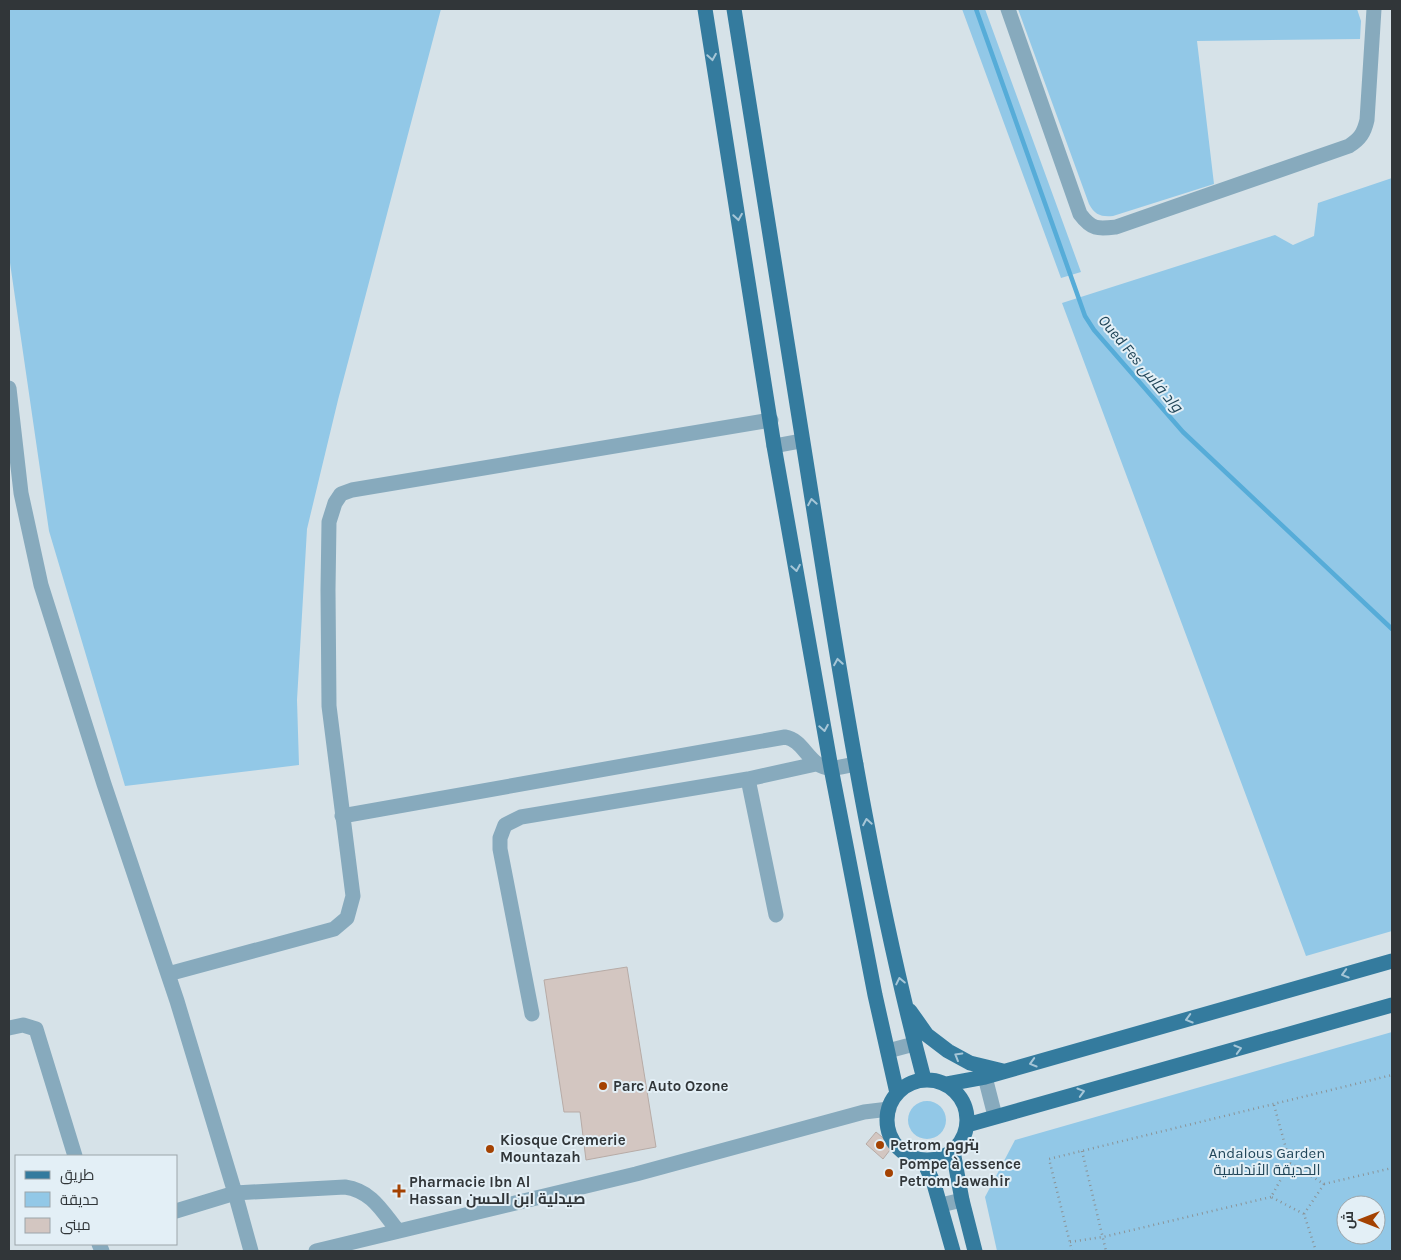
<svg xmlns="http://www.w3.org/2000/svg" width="1401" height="1260" viewBox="0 0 1401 1260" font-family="Karla,Cairo,sans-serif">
<rect width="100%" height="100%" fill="#d6e2e8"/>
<path fill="#92c8e7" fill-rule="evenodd" d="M9,9H441L338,400L307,529L297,700L299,765L125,786L49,531L9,256Z
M962,9H985L1081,272L1061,278Z
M1018,9H1357L1361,21L1360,39L1197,41L1214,184L1113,216C1101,217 1095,215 1089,204Z
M1392,178V931L1306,956L1062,303L1275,235L1293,245L1314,236L1318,203Z
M1392,1032V1251H997L985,1197L1015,1140ZM1346,1205H1376V1235H1346Z
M908 1120a19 19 0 1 1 38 0a19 19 0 1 1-38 0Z"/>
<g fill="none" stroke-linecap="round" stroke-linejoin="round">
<path stroke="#56acd8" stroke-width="4.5" d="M976,9L1085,316L1094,330L1183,432L1392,629"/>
</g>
<path fill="#d3c6c1" stroke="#b7aba6" d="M627,967L656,1147L586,1160L580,1112H564L544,980Z
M876,1132L893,1146L883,1159L866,1144Z"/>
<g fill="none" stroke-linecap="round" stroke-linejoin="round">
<path stroke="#8a9397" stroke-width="2.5" stroke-dasharray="1 4" stroke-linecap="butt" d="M1274,1105L1290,1163L1271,1197L1304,1214L1316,1251
M1082,1151L1106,1251
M1290,1163L1324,1184L1304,1214
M1324,1184L1392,1168
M1070,1242L1103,1237L1271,1197
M1072,1251L1049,1159L1392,1075"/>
<path stroke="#87aabd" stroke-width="15" d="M1008,9L1080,214C1092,230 1098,229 1116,227L1349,146C1360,139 1364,133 1367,120L1374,9
M9,388L21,493L41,585L104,784L177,1001L235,1193L251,1251
M774,446L801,441
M748,779L776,915
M342,816L785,737C805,740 809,769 832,768C840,768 848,765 856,764
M168,974L334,929L347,918L353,896L329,706L328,590L329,522L335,503L341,494L352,490L771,420
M532,1014L500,849V838L505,825L521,817L748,779L816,764
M9,1028L23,1025L36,1029L75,1156
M888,1051L914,1044
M985,1077L995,1116
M941,1205L962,1200
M176,1211L235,1193L345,1187C372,1191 382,1211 398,1231
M99,1244L102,1251
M316,1251L636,1174L864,1112L889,1109"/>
<path stroke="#347b9e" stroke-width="15" d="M705,9L774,446L831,768L875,995L897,1093
M734,9C762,189 790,369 820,549C848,726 878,905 924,1079
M910,1011L927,1035L948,1051L970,1063L1003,1071
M887 1120a40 40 0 1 1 80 0a40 40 0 1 1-80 0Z
M947,1084L985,1077L1392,961
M967,1125L1392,1005
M953,1151L962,1200L975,1251
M923,1160L934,1184L953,1251"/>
</g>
<defs><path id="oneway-chevron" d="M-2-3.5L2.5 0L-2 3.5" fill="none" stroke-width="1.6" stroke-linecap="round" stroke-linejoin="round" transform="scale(1.25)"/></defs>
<g stroke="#a6c6d7">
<use href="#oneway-chevron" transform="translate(712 57) rotate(81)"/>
<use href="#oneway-chevron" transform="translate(738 217) rotate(81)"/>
<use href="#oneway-chevron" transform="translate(812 502) rotate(-100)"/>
<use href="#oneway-chevron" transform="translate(796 568) rotate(80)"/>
<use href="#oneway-chevron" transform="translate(838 662) rotate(-99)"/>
<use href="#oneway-chevron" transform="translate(824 728) rotate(80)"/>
<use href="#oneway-chevron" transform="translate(867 822) rotate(-100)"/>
<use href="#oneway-chevron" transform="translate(1345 974) rotate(164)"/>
<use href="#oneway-chevron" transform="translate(900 981) rotate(-102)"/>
<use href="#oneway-chevron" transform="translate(1189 1019) rotate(164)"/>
<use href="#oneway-chevron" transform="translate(1238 1049) rotate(-16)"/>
<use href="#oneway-chevron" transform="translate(958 1056) rotate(-150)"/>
<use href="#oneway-chevron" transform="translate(1033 1063) rotate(164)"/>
<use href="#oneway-chevron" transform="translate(1081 1092) rotate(-16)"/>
</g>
<g fill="#a44202" stroke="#e3eff6" stroke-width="2">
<circle cx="603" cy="1086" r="5"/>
<circle cx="880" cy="1145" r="5"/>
<circle cx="490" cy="1149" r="5"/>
<circle cx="889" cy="1173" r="5"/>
<path d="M396.5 1183.5h5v5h5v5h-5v5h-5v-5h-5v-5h5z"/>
</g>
<g text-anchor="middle" stroke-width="4" stroke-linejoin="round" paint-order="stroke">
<g font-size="15" font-weight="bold" fill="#313639" stroke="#e3eff6" text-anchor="start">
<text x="613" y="1091">Parc Auto Ozone</text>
<text x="500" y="1145">Kiosque Cremerie<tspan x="500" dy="17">Mountazah</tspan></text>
<text x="890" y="1150">Petrom بتروم</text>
<text x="899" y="1169">Pompe à essence<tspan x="899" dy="17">Petrom Jawahir</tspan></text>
<text x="409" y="1187">Pharmacie Ibn Al<tspan x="409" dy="17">Hassan صيدلية ابن الحسن</tspan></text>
</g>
<g font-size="15" fill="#22475a" stroke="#e3eff6">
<text x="1267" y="1158">Andalous Garden<tspan x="1267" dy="17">الحديقة الأندلسية</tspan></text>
</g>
<g font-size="16" font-style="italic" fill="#1f4457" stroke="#e3eff6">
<text transform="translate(1141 363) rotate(50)" y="6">Oued Fes واد فاس</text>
</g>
</g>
<rect width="1401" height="1260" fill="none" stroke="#313639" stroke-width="20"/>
<rect x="15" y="1155" width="162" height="90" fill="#e3eff6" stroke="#9ca5aa"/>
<rect x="25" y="1171" width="25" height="8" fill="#347b9e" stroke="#9ca5aa"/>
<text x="60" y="1180" font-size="15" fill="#313639">طريق</text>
<rect x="25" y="1192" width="25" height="15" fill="#92c8e7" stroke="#9ca5aa"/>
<text x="60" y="1205" font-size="15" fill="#313639">حديقة</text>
<rect x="25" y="1218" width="25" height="15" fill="#d3c6c1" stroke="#9ca5aa"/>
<text x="60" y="1230" font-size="15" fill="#313639">مبنى</text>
<g transform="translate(1361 1220) rotate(270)"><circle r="24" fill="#e3eff6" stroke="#9ca5aa"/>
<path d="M0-4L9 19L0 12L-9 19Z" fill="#a44202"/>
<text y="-8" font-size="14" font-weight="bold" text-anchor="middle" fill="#313639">ش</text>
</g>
</svg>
